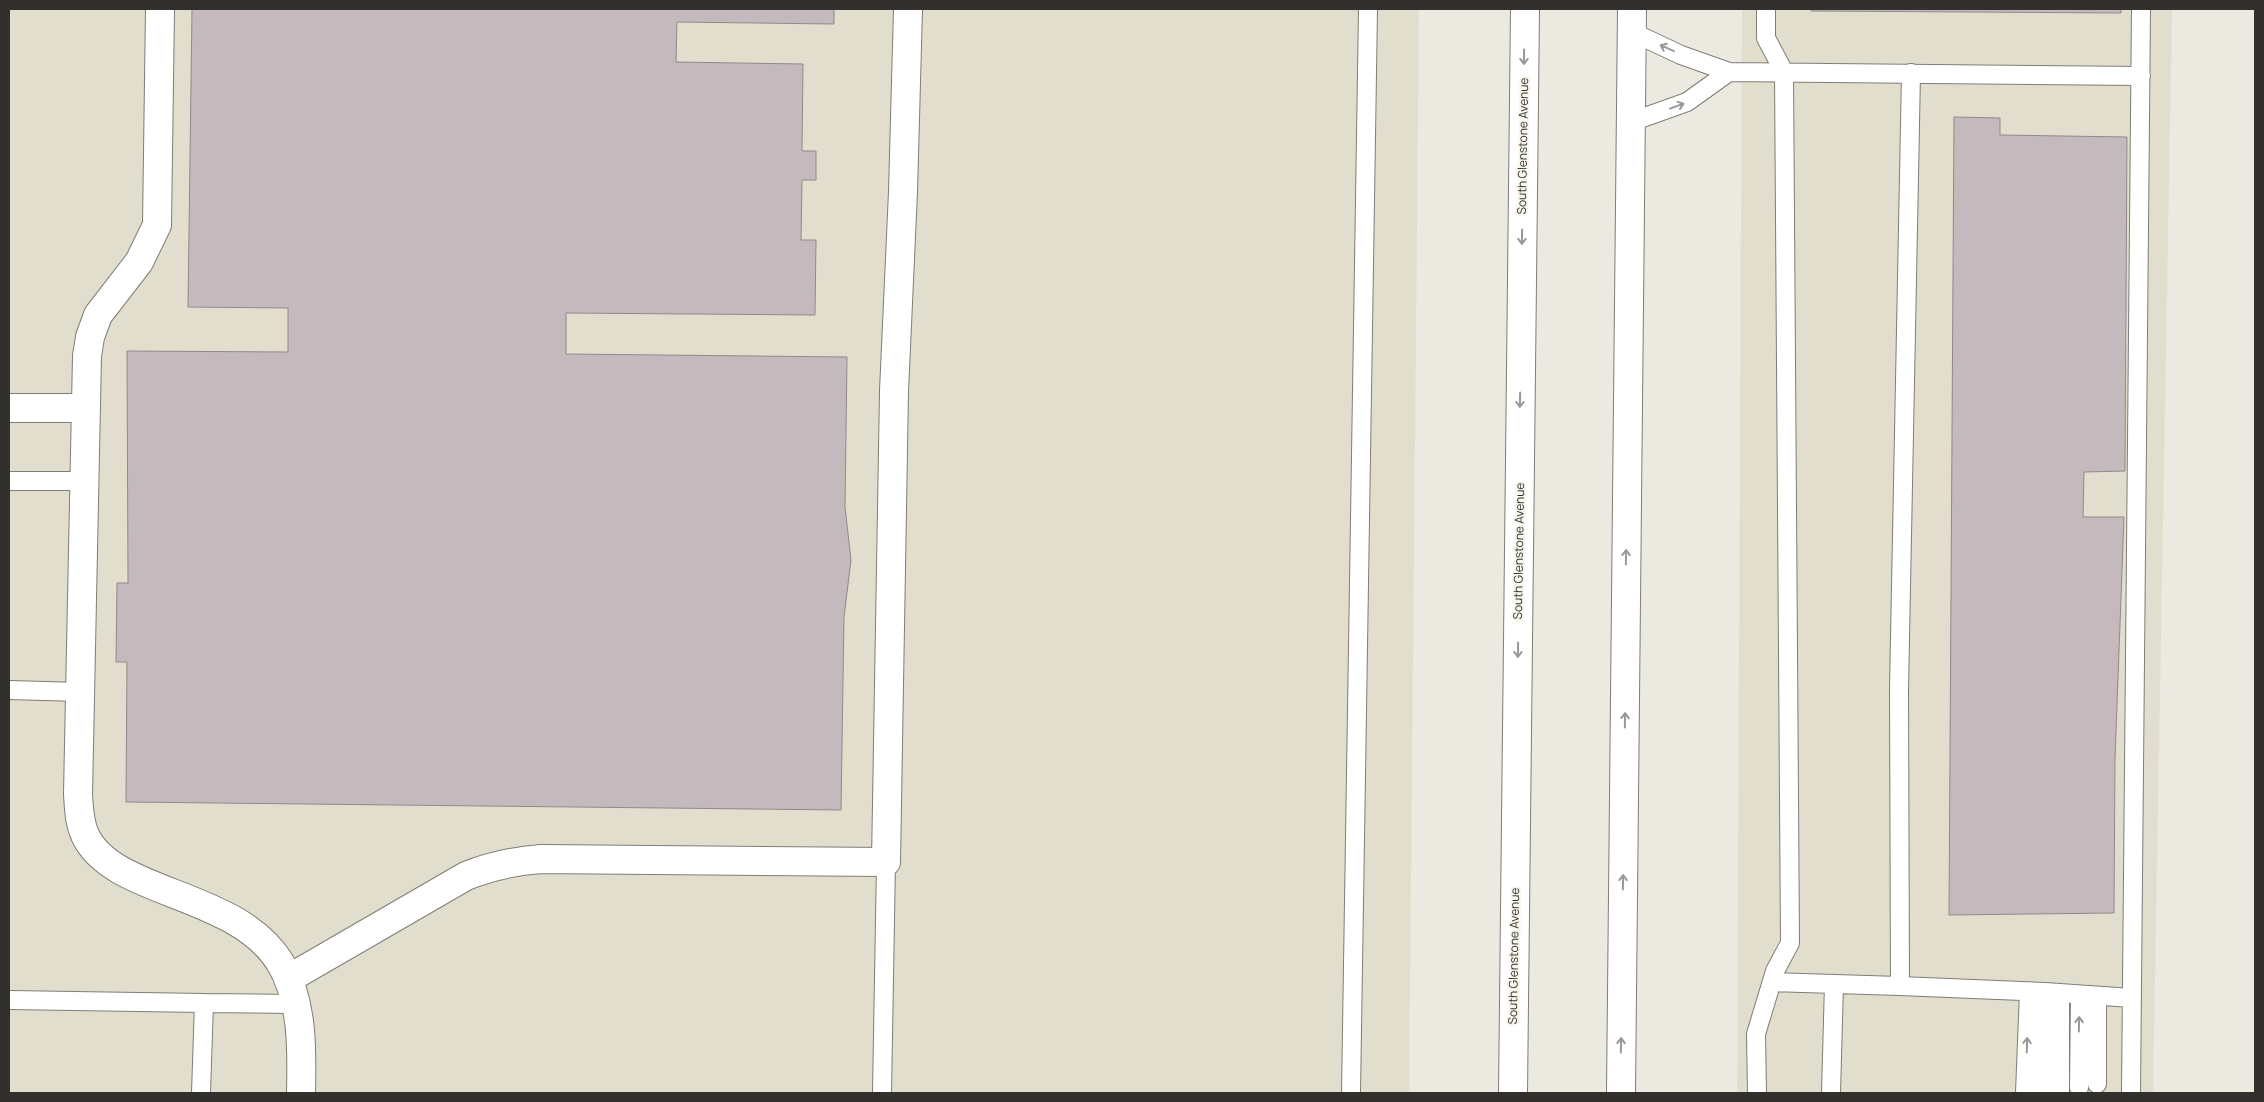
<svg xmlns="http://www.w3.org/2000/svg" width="2264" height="1102" viewBox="0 0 2264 1102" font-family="Manrope,sans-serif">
<rect width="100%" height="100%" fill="#ebe9e0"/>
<path fill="#e2dece" d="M9,9H1419L1409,1093H9Z
M1742,9H2172L2153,1093H1737Z"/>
<path fill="#c4babd" stroke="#92888b" d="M192,9H834V24L677,22L676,62L803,64L802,151H816V180H802L801,240H816L815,315L566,313V354L847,357L845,507L851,560L844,617L841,810L126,802L127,662H116L117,583H128L127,351L288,352V308L188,307Z
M1811,9H2121V13L1811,11Z
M1954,117L2000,118V135L2127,137L2125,471L2084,472L2083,517H2124L2115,759L2114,913L1949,915Z"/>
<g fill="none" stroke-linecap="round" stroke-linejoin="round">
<defs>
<path id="lane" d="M1632,32L1681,55L1729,72L2141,76
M1631,122L1687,102L1729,72
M9,481H84
M9,690L80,692
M1772,982L1900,986L1899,690L1911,73
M1900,986L2045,992L2132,998
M9,1000L204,1003
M2097,1084V996
M2079,1088L2080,995
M2060,1091V993
M201,1093L204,1003L295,1004
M882,1093L886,862
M1351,1093L1368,9
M1757,1093L1756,1034L1775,971L1790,943L1784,72L1766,38V9
M1831,1093L1834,984
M2025,1093L2029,991
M2043,1093L2045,992
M2131,1093L2141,9"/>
<path id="street" d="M160,9L157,225L139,262L98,315L90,337L87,356L78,794C79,808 79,822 85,835C113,896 238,891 281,964C303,1002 302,1050 301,1093
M9,408H86
M288,979L466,876C491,866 514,861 541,859L886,862L894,391L903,192L908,9"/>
<path id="primary" d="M1513,1093L1525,9
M1621,1093L1632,9"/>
</defs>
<use href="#lane" stroke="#7f7d75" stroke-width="20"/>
<use href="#street" stroke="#7f7d75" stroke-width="30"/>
<use href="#primary" stroke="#7f7d75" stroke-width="30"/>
<use href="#lane" stroke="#fff" stroke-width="18"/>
<use href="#street" stroke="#fff" stroke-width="28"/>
<use href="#primary" stroke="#fff" stroke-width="28"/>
</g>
<defs><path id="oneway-shaft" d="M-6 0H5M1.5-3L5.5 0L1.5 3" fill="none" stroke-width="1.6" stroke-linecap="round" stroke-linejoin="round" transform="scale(1.25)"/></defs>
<g stroke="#989896">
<use href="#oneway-shaft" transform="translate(1667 48) rotate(-156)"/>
<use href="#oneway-shaft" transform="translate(1524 57) rotate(91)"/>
<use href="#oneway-shaft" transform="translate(1677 106) rotate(-20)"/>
<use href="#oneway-shaft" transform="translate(1522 237) rotate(91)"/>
<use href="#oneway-shaft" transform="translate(1520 400) rotate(91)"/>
<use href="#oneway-shaft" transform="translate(1626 557) rotate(-89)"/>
<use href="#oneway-shaft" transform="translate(1518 650) rotate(91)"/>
<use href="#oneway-shaft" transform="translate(1625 720) rotate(-89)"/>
<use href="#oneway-shaft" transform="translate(1623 882) rotate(-89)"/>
<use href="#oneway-shaft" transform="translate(2079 1024) rotate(-89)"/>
<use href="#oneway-shaft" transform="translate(1621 1045) rotate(-89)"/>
<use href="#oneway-shaft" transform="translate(2027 1045) rotate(-88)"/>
</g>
<g text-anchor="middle" stroke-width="4.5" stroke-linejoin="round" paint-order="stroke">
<g font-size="12" fill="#31302d" stroke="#f9f7ed">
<text transform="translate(1523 146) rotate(-89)" y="4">South Glenstone Avenue</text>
<text transform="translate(1519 551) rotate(-89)" y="4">South Glenstone Avenue</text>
<text transform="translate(1514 956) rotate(-89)" y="4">South Glenstone Avenue</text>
</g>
</g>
<rect width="2264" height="1102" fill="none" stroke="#31302d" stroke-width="20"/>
</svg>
